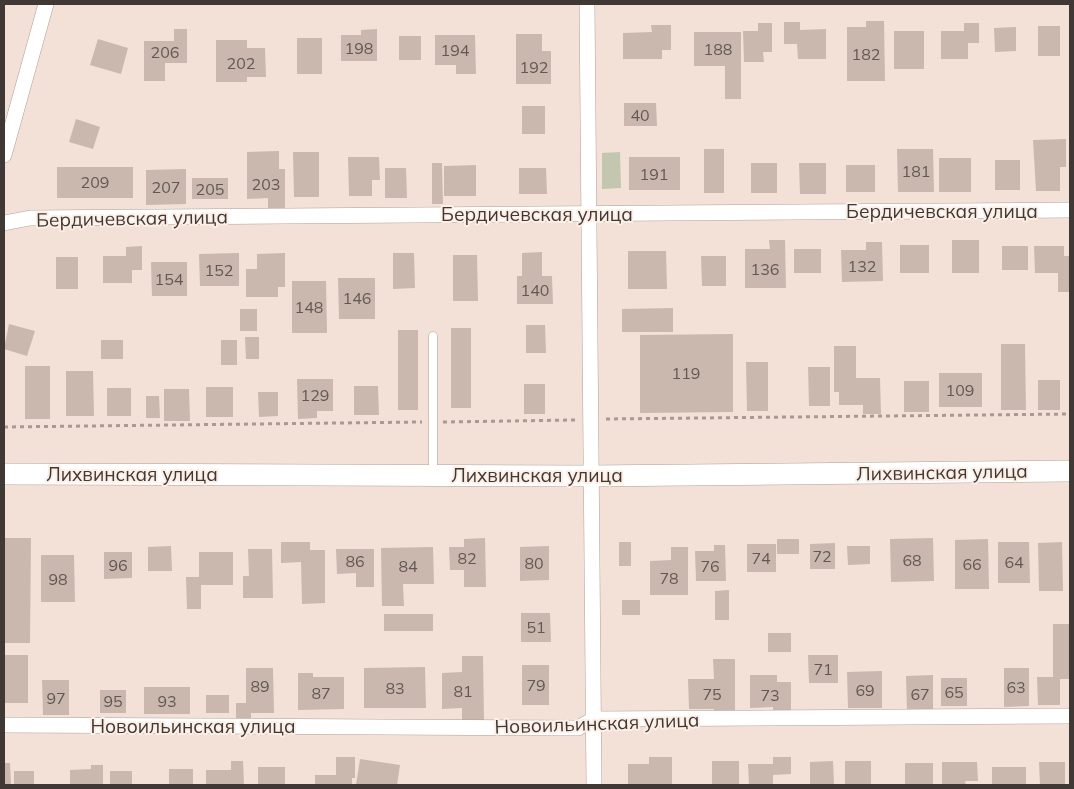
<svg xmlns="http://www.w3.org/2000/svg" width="1074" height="789" viewBox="0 0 1074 789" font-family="Mulish,sans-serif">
<rect width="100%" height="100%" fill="#f3e0d6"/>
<path fill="#c4c7af" d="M620,152L621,188L602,189V153Z"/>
<path fill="#cab8af" d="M866,21H884L885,81H847V27H866Z
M784,22H800V30L826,29V59H798L797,44H784Z
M758,23H772V52H763L764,62H744L743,31H758Z
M964,23H979V43H968V59H941V31H964Z
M651,25H671V50H662V59H623V33L652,32Z
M1038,26H1060V56H1038Z
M1016,27V51L995,52L994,28Z
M174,29H187V63H165V81H144V41H174Z
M377,29V61H341V35H361V30Z
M894,31H924V69H894Z
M694,32H741V99H725V66H694Z
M516,34H542V51H551V84H516Z
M435,35H475L476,74H456V65H435Z
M399,36H421V60H399Z
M297,38H322V74H297Z
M98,39L128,48L121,74L90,65Z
M216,40H247V48H265L266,77H247V82H216Z
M624,103H656L657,126H624Z
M522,106H545V134H522Z
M76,119L100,127L93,149L69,142Z
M1066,139V167H1060V191H1036L1033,140Z
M704,149H724V193H704Z
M897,149H933L934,192H898Z
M279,151V169H285V208H268V198L247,199V152Z
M293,152H319V197H294Z
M348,157H379L380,180H372V196H349Z
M629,157H680V190H629Z
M939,158H971V192H939Z
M995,160H1020V190H995Z
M432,163H442L443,204H432Z
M751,163H777V193H751Z
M799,163H826V194H800Z
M476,165V196H444V166Z
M846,165H875V192H846Z
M57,167H133V198H57Z
M385,168H406L407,198H385Z
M519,168H546L547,194H519Z
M186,169V204L146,205V170Z
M192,178H228V199H192Z
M769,240H785L786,288H745V249H770Z
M952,240H979V273H952Z
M866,242H882L883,281L842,282L841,250H866Z
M900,245H929V273H900Z
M142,246V270H132V283H103V256H126V247Z
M1002,246H1028V270H1002Z
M1034,246H1064V256H1070V292H1058V273H1035Z
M794,249H821V273H794Z
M628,251H666L667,289H628Z
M542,252V276H552L553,304H517V276H522V253Z
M239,253V286H200L199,254Z
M285,253V287H278V297H246V269H257V254Z
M393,253H414L415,288L393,289Z
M453,255H477L478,301H453Z
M701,256H726V286H702Z
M56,257H78V289H56Z
M151,262H187V296H152Z
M338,278H375V319H339Z
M292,281H326L327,333H292Z
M673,308V332H622V309Z
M240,309H257V331H240Z
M9,324L35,331L27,356L4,349Z
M526,325H545L546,353H526Z
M451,328H471V408H451Z
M398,330H418V410H398Z
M733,334V412L640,413V335Z
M245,337H259V359H246Z
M101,340H123V359H101Z
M221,340H237V365H221Z
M1001,344H1025L1026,410H1001Z
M834,346H856V378H880L881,414H863V405H839V392H834Z
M746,362H768V411H747Z
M25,366H50V419H25Z
M808,367H830V406H809Z
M66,371H93L94,416H66Z
M939,373H982V407H939Z
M297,379H333V411H317V418L298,419Z
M1038,380H1060V410H1038Z
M904,381H929V412H904Z
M524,384H545V414H524Z
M354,386H378L379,415H354Z
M206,387H233V417H206Z
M107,388H131V416H107Z
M164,389H189L190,421H164Z
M258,392H278V416L259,417Z
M146,396H159L160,418H146Z
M4,538H31L30,643H4Z
M485,538L486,587H464V570H450L449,547H464V539Z
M933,538L934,581L891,582L890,539Z
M777,539H799V554H777Z
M988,539L989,589H955V540Z
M281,542H310V550H325V603L302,604L301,562L281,563Z
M619,542H631V566H619Z
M998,542H1029L1030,583H998Z
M1062,542L1063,591H1039L1038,543Z
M835,543V569H810V544Z
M747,544H776V572H747Z
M714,545H725L726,581H696L695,551H714Z
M171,546L172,571H148V547Z
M549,546V580L520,581V547Z
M847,546H870V564L848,565Z
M433,547L434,584H403L404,606H382L381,548Z
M671,547H688V595H650V561L671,560Z
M248,549H272L273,598H243V576H249Z
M336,549H374V587H356V573L337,574Z
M104,552H132V578L104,579Z
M199,552H233V585H201V609H187L186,577H199Z
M41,555H74L75,602H41Z
M729,590V620H715V591Z
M622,600H640V615H622Z
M521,613H550L551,642H521Z
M384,614H433V631H384Z
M1053,624H1070V679H1060V705H1038L1037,677H1053Z
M768,633H791V652H768Z
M4,655H28V703H4Z
M808,655H838V683H809Z
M462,656H483L484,721H462V708L442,709V673L462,672Z
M713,659H735V714H714V709H689L688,679H714Z
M522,665H549V705H522Z
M425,667L426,708H364V668Z
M246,668H273L274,713H251V722H236V703H246Z
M1004,668H1029V706L1004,707Z
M882,671V708H848L847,672Z
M298,673H313V677H344V709L298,710Z
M750,675H777V682H791V714L773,715V707L750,708Z
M933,675V712H907L906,676Z
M941,678H967V706H941Z
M42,680H69V715H43Z
M144,687H190V714H144Z
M100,690H126V713H100Z
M206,695H229V713H206Z
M336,757H355V778H352V785H315V775H336Z
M649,757H672V785H628V764H649Z
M773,757H791V774L773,775V785H749L748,764H773Z
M360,759L400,765L397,785H356Z
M231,761H243L244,785H206V770H231Z
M712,761H739V785H712Z
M833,761L834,785H810V762Z
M845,761H871V785H845Z
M942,762H977L978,781H965L966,785H942Z
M1039,762H1065V785H1040Z
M4,763H10L11,785H4Z
M905,763H933V785H905Z
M91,765H103V785H70V770L91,769Z
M258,767H285V785H258Z
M992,767H1026V785H992Z
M169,769H193V785H169Z
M14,771H34V785H14Z
M110,771H132V785H110Z"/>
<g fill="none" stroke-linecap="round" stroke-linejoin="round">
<defs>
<path id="service" d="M433,336V474"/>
<path id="minor" d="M587,4L594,785
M4,155L46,4
M4,223L30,218L1070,210
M4,725L578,728L594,719L1070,716"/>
<path id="secondary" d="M4,474L591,476L1070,471"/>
</defs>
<use href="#service" stroke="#b2a197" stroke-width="9"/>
<use href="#minor" stroke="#b2a197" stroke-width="16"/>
<use href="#secondary" stroke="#b2a197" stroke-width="22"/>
<path stroke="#a89a93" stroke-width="3" stroke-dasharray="4 4" stroke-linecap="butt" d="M606,419L1070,414
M443,422L575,420
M4,427L422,422"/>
<use href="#service" stroke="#fff" stroke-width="8"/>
<use href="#minor" stroke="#fff" stroke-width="15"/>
<use href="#secondary" stroke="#fff" stroke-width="21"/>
</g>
<g text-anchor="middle" stroke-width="4" stroke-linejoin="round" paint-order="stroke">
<g font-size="16" fill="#625853">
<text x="359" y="54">198</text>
<text x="718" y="55">188</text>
<text x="455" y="56">194</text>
<text x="165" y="58">206</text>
<text x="866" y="60">182</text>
<text x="241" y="69">202</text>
<text x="534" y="73">192</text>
<text x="640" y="121">40</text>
<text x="916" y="177">181</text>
<text x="654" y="180">191</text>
<text x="95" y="188">209</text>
<text x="266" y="190">203</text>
<text x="166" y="193">207</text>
<text x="210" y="195">205</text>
<text x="862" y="272">132</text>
<text x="765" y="275">136</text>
<text x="219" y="276">152</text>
<text x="169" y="285">154</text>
<text x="535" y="296">140</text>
<text x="357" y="304">146</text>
<text x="309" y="313">148</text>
<text x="686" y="379">119</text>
<text x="960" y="396">109</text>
<text x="315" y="401">129</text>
<text x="822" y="562">72</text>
<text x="467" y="564">82</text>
<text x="761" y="564">74</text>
<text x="912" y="566">68</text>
<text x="355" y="567">86</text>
<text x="1014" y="568">64</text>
<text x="534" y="569">80</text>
<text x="972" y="570">66</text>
<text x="118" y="571">96</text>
<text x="408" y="572">84</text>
<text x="710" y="572">76</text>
<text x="669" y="584">78</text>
<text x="58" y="585">98</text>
<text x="536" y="633">51</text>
<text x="823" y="675">71</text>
<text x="536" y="691">79</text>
<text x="260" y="692">89</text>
<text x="1016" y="693">63</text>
<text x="395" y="694">83</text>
<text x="865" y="696">69</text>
<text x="463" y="697">81</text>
<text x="954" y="698">65</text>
<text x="321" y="699">87</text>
<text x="712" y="700">75</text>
<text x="920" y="700">67</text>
<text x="770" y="701">73</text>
<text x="56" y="704">97</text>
<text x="113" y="707">95</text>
<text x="167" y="707">93</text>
</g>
<g font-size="19" fill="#3f3834" stroke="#fdeee6">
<text x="942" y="218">Бердичевская улица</text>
<text x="537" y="221">Бердичевская улица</text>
<text transform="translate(132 218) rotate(-1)" y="7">Бердичевская улица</text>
<text transform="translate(942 472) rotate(-1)" y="7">Лихвинская улица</text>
<text x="132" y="481">Лихвинская улица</text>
<text x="537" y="482">Лихвинская улица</text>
<text transform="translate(597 723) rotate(-2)" y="7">Новоильинская улица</text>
<text x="193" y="733">Новоильинская улица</text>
</g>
</g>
<rect width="1074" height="789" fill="none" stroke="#3f3834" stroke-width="10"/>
</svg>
